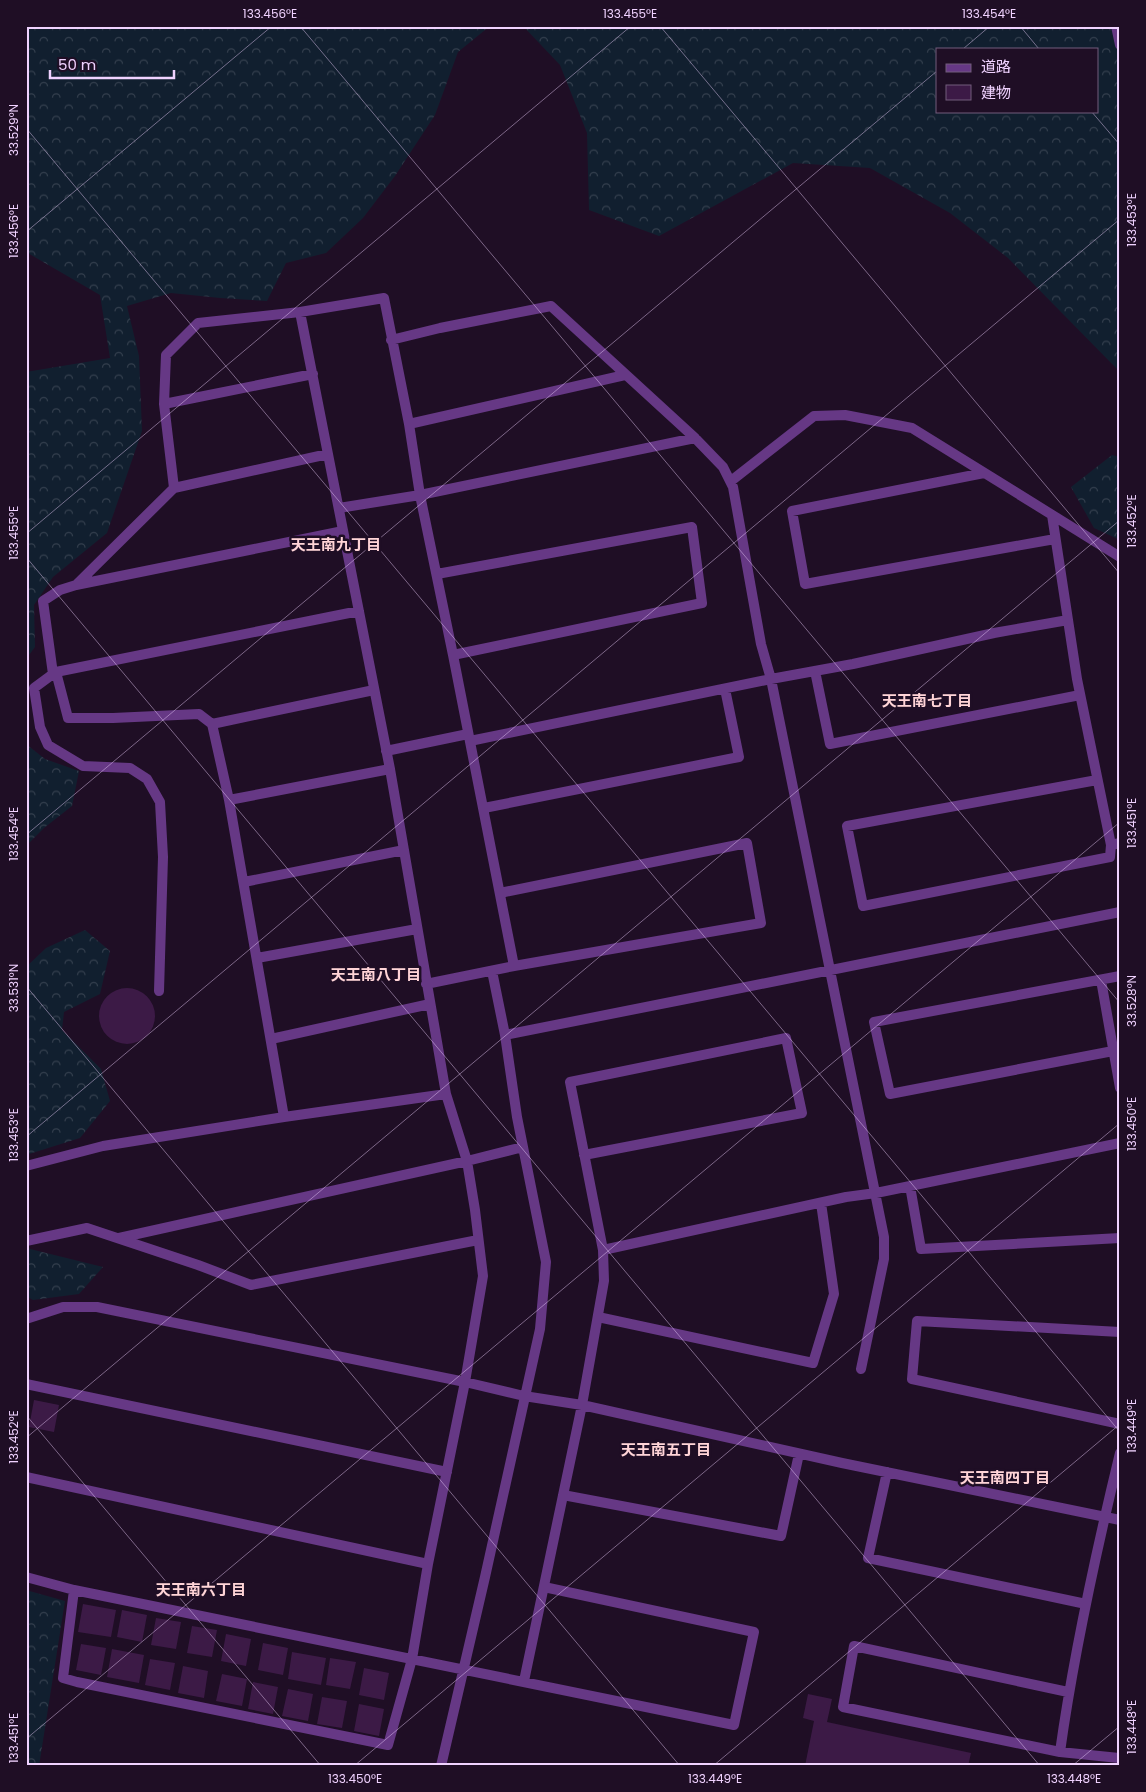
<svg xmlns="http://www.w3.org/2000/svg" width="1146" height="1792" viewBox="0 0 1146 1792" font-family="Poppins,'Noto Sans JP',sans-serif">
<defs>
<pattern id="forest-crowns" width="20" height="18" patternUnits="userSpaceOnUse" patternTransform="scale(1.25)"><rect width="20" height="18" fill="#111f2f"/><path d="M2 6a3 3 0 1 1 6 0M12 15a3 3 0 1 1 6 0" fill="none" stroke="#343f4e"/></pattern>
</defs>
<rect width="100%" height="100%" fill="#1f0e25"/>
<path fill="url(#forest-crowns)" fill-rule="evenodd" d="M26,26H490L458,52L435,115L395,176L363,218L326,253L286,263L267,301L220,298L171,293L127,306L139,356L142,431L107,533L53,577L34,605L35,647L26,659V372L110,358L100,295L26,252Z
M523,26H1120V396L1117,369L1008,258L950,213L870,168L793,163L659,236L589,210L587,133L560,65ZM937,49H1097V111H937Z
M1112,455L1120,457V540L1094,528L1071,487Z
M26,744L45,759L79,771L72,806L44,828L26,846Z
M85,930L110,951L100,994L64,1012L62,1030L101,1069L110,1101L80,1138L26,1155V967L46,948Z
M26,1245L30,1249L103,1267L79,1294L33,1300L26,1296Z
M26,1590L65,1601L39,1766H26Z"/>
<path fill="#3c1a46" d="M99 1016a28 28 0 1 1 56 0a28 28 0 1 1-56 0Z
M34,1400L59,1405L54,1432L29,1427Z
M83,1604L116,1610L111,1637L78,1632Z
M122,1610L147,1615L142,1642L117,1637Z
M156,1618L181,1622L176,1649L151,1645Z
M192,1626L217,1630L212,1657L187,1653Z
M226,1634L251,1639L246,1666L221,1661Z
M263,1643L288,1648L283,1675L258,1670Z
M81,1644L106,1648L101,1675L76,1670Z
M112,1649L144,1655L139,1683L107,1677Z
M292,1652L326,1658L321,1685L288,1679Z
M330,1658L356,1662L350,1689L326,1685Z
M150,1659L175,1663L170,1690L145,1685Z
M183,1666L208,1671L204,1698L178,1693Z
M364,1668L389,1673L384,1700L359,1695Z
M222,1674L247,1679L242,1706L216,1701Z
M253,1682L278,1687L273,1714L248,1709Z
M288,1689L313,1694L308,1721L282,1716Z
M808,1694L832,1699L827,1722L971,1753L968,1766H805L814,1721L803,1718Z
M322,1697L347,1701L342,1728L317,1724Z
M359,1704L384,1709L379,1736L354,1731Z"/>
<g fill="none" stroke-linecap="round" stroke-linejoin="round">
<path stroke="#663885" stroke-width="10" d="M1116,26L1120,45
M391,340L440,328L551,306L695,438L723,467L733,487L761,644L771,679L884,1237V1259L861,1369
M164,404L313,374
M409,424L625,375
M984,473L792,511L805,584L1055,539
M731,481L814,416L845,415L912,428L1120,557
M174,488L328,454
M339,508L420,495L695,438
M1052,515L1068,620
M437,574L692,527L702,603L453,655
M77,584L174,488L164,404L166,355L198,323L300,312L384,298L409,424L420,495L453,655L514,966
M815,671L830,744L1080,695
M56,672L359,611
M53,674L34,688L40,727L48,745L83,766L130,768L147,779L160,802L163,857L159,991
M212,724L374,690
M470,741L771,679L853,664L994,633L1068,620L1077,679L1111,845L1120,843
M386,751L468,734
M1097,780L847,826L863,906L1110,857L1111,845
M229,800L390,769
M484,808L739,757L725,689
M244,882L404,850
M257,958L417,929
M1101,980L1120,1088
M426,984L514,966L761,923L747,843L500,893
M505,1035C710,994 915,954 1120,912
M271,1039L430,1004
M1113,1051L890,1094L874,1022L1120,976
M284,1117L446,1094
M26,1166L103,1146L284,1117L229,800L212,724L199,714L113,718H68L56,672L53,674L43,601L60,590L76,585L343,531
M910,1186L921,1249L1120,1238
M119,1238L467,1161L523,1147
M26,1241L87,1228L198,1265L251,1285L478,1240
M603,1250L846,1197L876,1193L1120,1143
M598,1317L813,1363L834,1294L821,1203
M26,1319L63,1307H97L465,1382L524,1396L582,1405L842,1463L1120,1520
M1120,1332L917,1321L912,1379L1120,1424
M26,1384L447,1472
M887,1472L868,1558L1086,1604
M26,1477L428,1564
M563,1495L781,1536L799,1454
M26,1577L74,1590L63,1678L77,1682L388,1745L412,1659L428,1564L465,1382L483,1276L475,1210L467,1161L446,1094L390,769L300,312
M74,1590L734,1725L754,1632L544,1587
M524,1681L582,1405L604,1281L603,1250L570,1082L786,1038L802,1113L584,1155
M1068,1692L854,1646L843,1707L1060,1752L1119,1758
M1060,1752C1074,1651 1096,1552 1120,1453
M441,1766L485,1577L540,1329L546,1262L517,1117L505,1035L492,971"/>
</g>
<path fill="none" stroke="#f0d2ff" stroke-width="1" stroke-opacity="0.45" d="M300,26L1120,1003M660,26L1120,574M1020,26L1039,49M963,49L990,26M1091,111L1120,145M26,128L1120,1432M26,232L272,26M26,534L631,26M26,557L1040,1766M26,835L937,71M26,986L680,1766M26,1137L1120,219M26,1415L321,1766M26,1438L1120,520M26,1739L1120,822M354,1766L1120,1123M713,1766L1120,1424M1072,1766L1120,1726"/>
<g text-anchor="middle" stroke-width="5" stroke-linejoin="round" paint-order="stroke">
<g font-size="15" font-weight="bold" fill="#ffd4d7" stroke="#1f0e25">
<text x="336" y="550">天王南九丁目</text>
<text x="927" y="706">天王南七丁目</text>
<text x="376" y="980">天王南八丁目</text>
<text x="666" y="1455">天王南五丁目</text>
<text x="1005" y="1483">天王南四丁目</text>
<text x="201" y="1595">天王南六丁目</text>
</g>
</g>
<rect width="1146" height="1792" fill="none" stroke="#1f0e25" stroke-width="55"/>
<rect x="936" y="48" width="162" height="65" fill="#1f0e25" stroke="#735c7c"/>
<rect x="946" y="64" width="25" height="8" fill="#663885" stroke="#735c7c"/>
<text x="981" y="72" font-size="15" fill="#f0d2ff">道路</text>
<rect x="946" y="85" width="25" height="15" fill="#3c1a46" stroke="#735c7c"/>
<text x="981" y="98" font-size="15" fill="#f0d2ff">建物</text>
<path d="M50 70v8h124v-8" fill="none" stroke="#f0d2ff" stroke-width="2.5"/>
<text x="58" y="70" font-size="15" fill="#f0d2ff" stroke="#1f0e25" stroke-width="4" paint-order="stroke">50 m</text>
<rect x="28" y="28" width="1090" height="1736" fill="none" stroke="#f0d2ff" stroke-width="2"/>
<g font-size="12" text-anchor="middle" fill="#f0d2ff">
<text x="270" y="18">133.456°E</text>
<text x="630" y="18">133.455°E</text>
<text x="989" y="18">133.454°E</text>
<text transform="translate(14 130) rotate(-90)" y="4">33.529°N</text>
<text transform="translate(1132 220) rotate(-90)" y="4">133.453°E</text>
<text transform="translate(14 231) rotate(-90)" y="4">133.456°E</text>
<text transform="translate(1132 521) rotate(-90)" y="4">133.452°E</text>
<text transform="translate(14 533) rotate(-90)" y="4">133.455°E</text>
<text transform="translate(1132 823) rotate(-90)" y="4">133.451°E</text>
<text transform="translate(14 834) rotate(-90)" y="4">133.454°E</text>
<text transform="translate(14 988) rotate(-90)" y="4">33.531°N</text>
<text transform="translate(1132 1001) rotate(-90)" y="4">33.528°N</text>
<text transform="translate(1132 1124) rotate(-90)" y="4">133.450°E</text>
<text transform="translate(14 1135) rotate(-90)" y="4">133.453°E</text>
<text transform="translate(1132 1426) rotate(-90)" y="4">133.449°E</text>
<text transform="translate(14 1437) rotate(-90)" y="4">133.452°E</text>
<text transform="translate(1132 1727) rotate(-90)" y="4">133.448°E</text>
<text transform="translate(14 1738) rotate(-90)" y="4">133.451°E</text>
<text x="355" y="1783">133.450°E</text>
<text x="715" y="1783">133.449°E</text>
<text x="1074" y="1783">133.448°E</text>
</g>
</svg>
